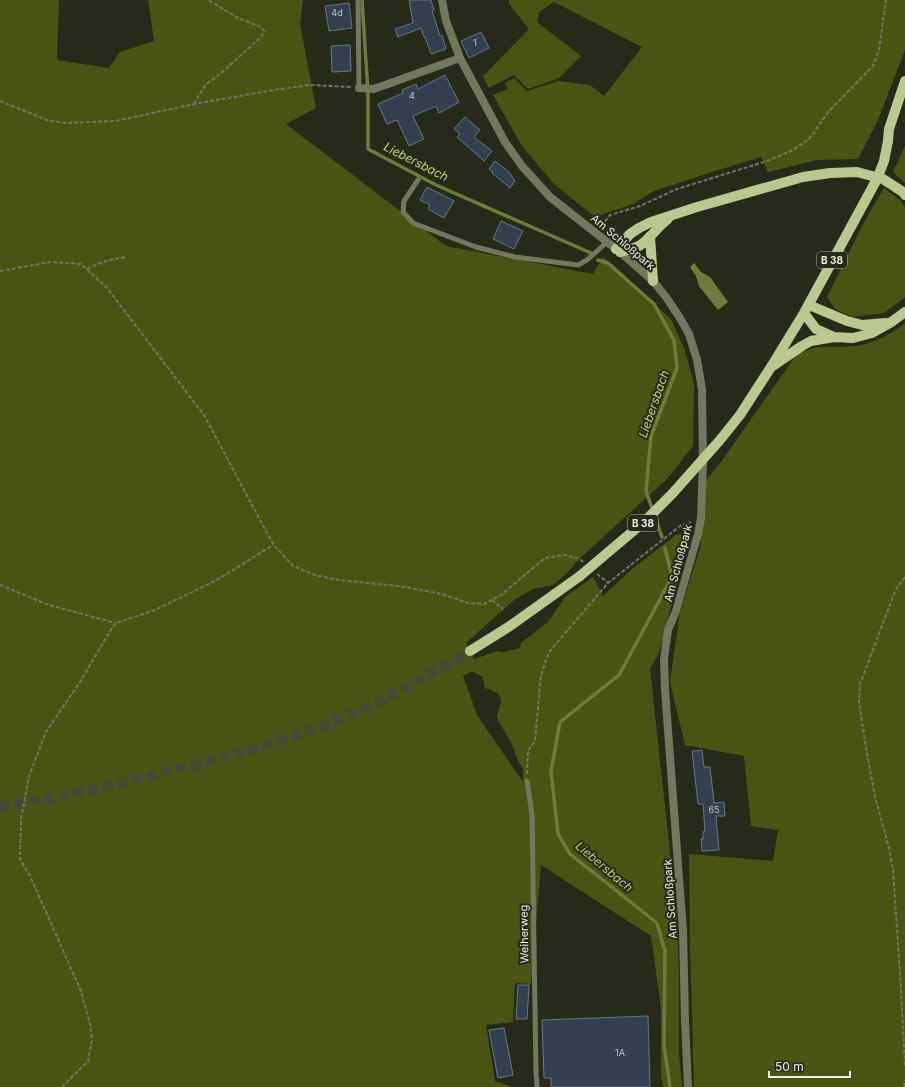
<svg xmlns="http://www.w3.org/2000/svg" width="905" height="1087" viewBox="0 0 905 1087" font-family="Inter,sans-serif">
<rect width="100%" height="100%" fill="#262a18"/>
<path fill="#495412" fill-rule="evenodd" d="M0,0H59L57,60L109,68L120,52L154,41L148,0H303L300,24L316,108L286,124L446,246L593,274L603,257L671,319L684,348L694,384L693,446L668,478L577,561L567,573L553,585L533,589L514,600L466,643L474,659L497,651L503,652L520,648L521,643L548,622L565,597L593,577L603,596L631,570L677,534L685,535L688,541L659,653L650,669L677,916L679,977V1053L682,1087H663L661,1076V1009L651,936L541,865L531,984L515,983L513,1022L486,1025L495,1081L512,1087H0ZM472,671L483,677L485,688C494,691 504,694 500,706C499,710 497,714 497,718C502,728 509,737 513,747C516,754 517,762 523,768V782L477,715L463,676Z
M509,0H905V50L878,120L858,159L818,160L768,172L761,157L709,173L654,191L633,204L595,217L554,184L522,146L493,95L508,89L505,83L514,78L527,91L558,81L590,85L604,96L642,47L554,2L539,12L537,22L581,56L559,78L528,89L514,75L489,88L483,76L529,29L509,4Z
M905,146V183L893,172Z
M884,188L901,201L905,208V297L884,313L852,317L835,309L827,297L863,224Z
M905,323V1087H694L690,944L689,854L773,861L778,830L751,826L744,756L685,745L670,682L680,612L701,545L699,488L721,462L794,358C814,342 830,348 854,346C870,345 893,334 905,323Z"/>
<path fill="#6e7b3a" d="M694,263L701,272L710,277L728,302L718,310L699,286L696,276L690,267Z"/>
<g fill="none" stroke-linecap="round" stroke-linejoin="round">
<path stroke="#6e7b3a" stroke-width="3.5" d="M362,0L368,93V149L436,185L591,253
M598,260L608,263L654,304L674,340L677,368L651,436L646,491L662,537
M665,548L672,577L619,675L560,722L551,771L558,834L570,854L657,923L665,951L664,1045L670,1087"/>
</g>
<path fill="#324050" stroke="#677789" d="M409,0H431L434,10L432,11L440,36L442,35L446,49L431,54L425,37H424L421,28L398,37L395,29L413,23Z
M349,3L352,28L329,31L325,6Z
M481,32L489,48L469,58L461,41Z
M350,45L351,71L332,72L331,46Z
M445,75L459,102L439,113L436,106L413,116L424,139L409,146L397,120L387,124L378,104L403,93L402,90L416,84L418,89Z
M465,117L480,130L474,137L492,151L484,161L457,137L460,134L454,129Z
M495,161L509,172L515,181L510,188L492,173L493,172L489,169Z
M427,187L454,201L444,218L428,209L430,205L420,200Z
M501,221L523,231L514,249L493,239Z
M702,750L704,767H710L714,803L724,802L725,816H716L719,850L702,851L701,839H703V832L705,831L703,804H698L692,751Z
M518,985H529L527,1019H516Z
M648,1016L650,1087H551V1078H544L542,1020Z
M504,1028L513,1075L498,1078L489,1030Z"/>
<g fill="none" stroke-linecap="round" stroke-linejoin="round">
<path stroke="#444837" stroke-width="10" stroke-dasharray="10 5" stroke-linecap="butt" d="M0,807C52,798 103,787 154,775C211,761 269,746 324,725C375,705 423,679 470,651"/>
<path stroke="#717565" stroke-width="2" stroke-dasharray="4 2" stroke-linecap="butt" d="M0,101L47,120L65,123L116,121L194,104L274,90L309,85L351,87
M194,104L206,84L219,75L262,36L264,31L261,27L238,18L208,0
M601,226L610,215L640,206L677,189L767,161L791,151L809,139L829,111L873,66L879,50L886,0
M87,269C101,262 111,259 127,257
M0,271L50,262L81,264L107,288L204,415L273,544L293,566L315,575L338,580L399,586L442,594L468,603L484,604L492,600L501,595L545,558L565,555L580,559L583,562
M597,574L608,583
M905,577L896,589L860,684L859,702L866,748L875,797L889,848L893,870L900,973L905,1065
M0,585L49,605L116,623
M492,600L503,609
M527,774L528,751L535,741L541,675L549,652L608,583L680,526L691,522
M62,1087L88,1061L92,1040L90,1024L81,991L31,878L20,859L21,819L29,776L46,732L80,682L110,631L116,623L155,610L217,580L273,545
M904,1087L905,1080"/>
<path stroke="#71785d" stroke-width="5" d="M358,0L359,88
M418,180L404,201L403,212L413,223L476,247L515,257L578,265L587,260L607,242
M527,781L532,814L536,1073L537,1087"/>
<path stroke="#71785d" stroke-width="8" d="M359,88L374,89L460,58"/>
<path stroke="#71785d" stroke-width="8" d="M442,0L446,21L460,58L505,142L522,166L550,197L620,252L653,281L666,297L680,318L689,334L697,360L702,389L703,464L701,518L698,534L676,611L668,630L664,659L665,690L683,931L685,1020L688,1087"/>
<path stroke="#bbc88f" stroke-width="10" d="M888,141L889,129L905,81
M650,236L653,281
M616,249L630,234L639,228L651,222L697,207L803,177L830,173L857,172L883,179L903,192L905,195
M620,252C626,250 633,249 639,246C650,239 657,227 668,219
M809,305L847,321L862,325L886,323
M804,313L816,329L834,337L853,338L872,333L890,323L905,312
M774,365L802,346L811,341L834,337
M771,367L804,313L877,179
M470,651L510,626L580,576"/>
<path stroke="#bbc88f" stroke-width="10" d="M877,179L884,161L888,141
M580,576L645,521L672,494L720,440L740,415L771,367"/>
</g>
<g text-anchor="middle" stroke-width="4" stroke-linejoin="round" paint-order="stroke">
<g font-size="9" fill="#bec4bf">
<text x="337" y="16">4d</text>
<text x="475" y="46">1</text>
<text x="412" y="99">4</text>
<text x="714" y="813">65</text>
<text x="620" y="1056">1A</text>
</g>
<g fill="#262a18" stroke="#b1b5a7" stroke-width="1">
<rect x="817" y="252" width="30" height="16" rx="3"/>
<rect x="628" y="515" width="30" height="16" rx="3"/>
</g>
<g font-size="10" font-weight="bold" fill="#edf0e4">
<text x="832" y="264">B 38</text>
<text x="643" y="527">B 38</text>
</g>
<g font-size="11" fill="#edf0e4" stroke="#262a18">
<text transform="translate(623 242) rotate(40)" y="4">Am Schloßpark</text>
<text transform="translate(678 563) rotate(-75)" y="4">Am Schloßpark</text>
<text transform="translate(670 899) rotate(-94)" y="4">Am Schloßpark</text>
<text transform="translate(524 934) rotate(-91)" y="4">Weiherweg</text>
</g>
<g font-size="12" font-style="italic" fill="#bfd375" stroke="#262a18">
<text transform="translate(416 162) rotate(27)" y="4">Liebersbach</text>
<text transform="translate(654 404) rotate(-71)" y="4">Liebersbach</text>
<text transform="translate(604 867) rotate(40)" y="4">Liebersbach</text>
</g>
</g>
<path d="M769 1071v6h81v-6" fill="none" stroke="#edf0e4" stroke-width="2"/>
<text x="775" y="1071" font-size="12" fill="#edf0e4" stroke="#262a18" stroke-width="3" paint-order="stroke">50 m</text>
</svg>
